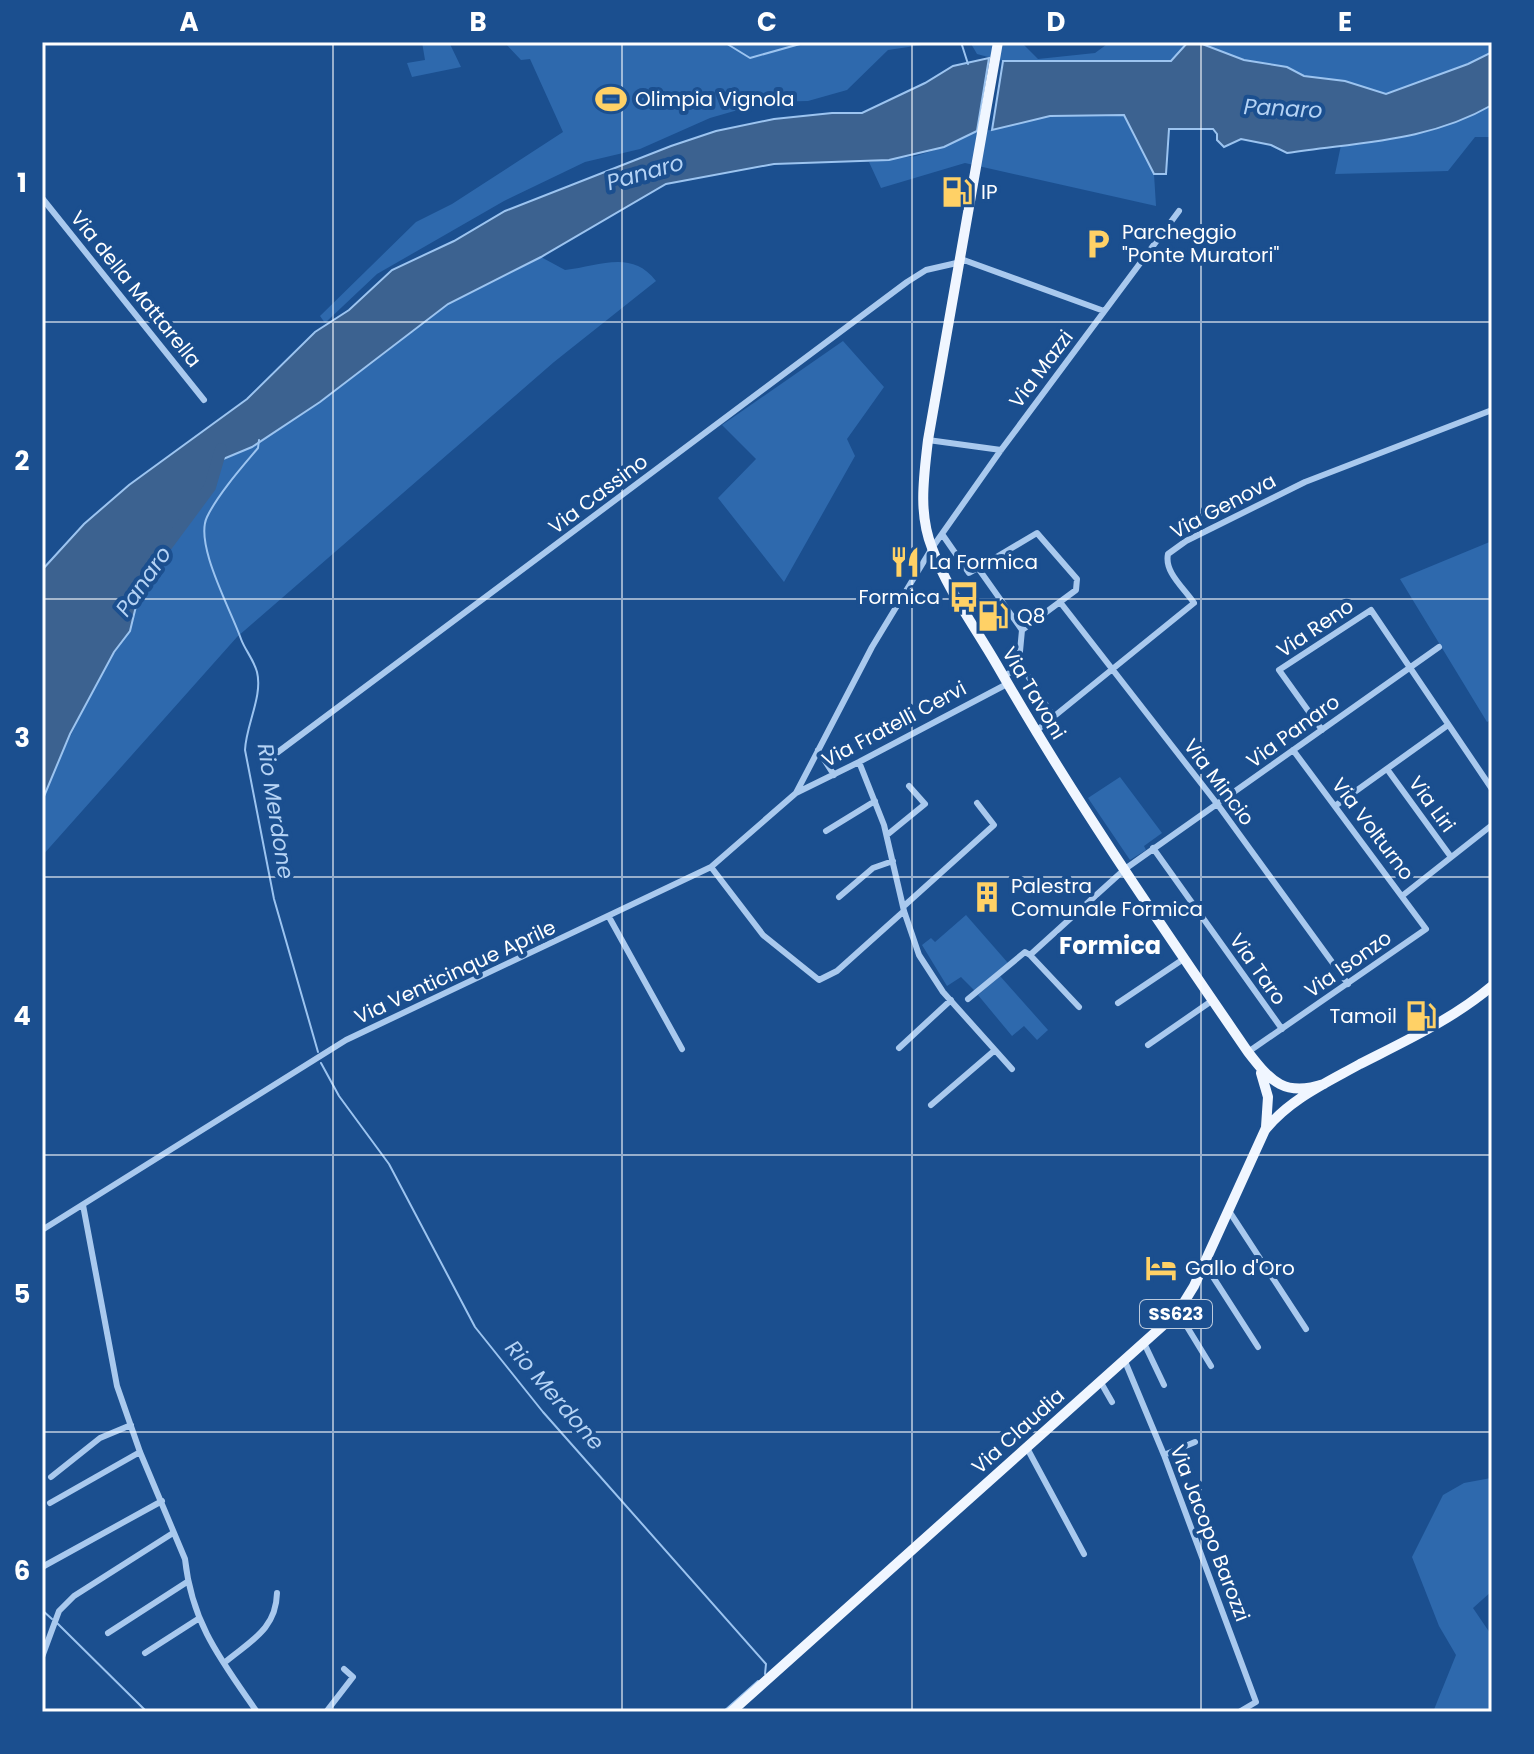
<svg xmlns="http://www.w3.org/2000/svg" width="1534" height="1754" viewBox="0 0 1534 1754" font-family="Poppins,sans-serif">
<rect width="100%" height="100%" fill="#1b4f8f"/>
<path fill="#2e69ad" d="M422,42H449L461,67L412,77L407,63L425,60Z
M504,42H942L888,50L847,90L808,101L766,102L710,118L640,149L585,162L504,201L377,274L325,323L320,316L416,222L452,204L563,132L530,59L521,60Z
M970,42H1021L1038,59L1095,53L1110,42H1188L1171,61H1003L977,54Z
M1197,42H1492V52L1468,64L1386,94L1345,81L1304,76L1287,67L1244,60Z
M1492,105V137H1475L1448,171L1335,174L1341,145C1396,140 1443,133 1492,105Z
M1124,115L1154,174L1156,206L965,163L881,188L869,162L916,156L944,147L977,131L992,130L1050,116Z
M541,257L565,270C599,266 632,249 656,281L554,362L237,637L42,856V801L53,772L94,688L114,652L130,631L145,569L210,487L216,463L252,447L371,364L448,304Z
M843,341L884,387L847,439L855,456L784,582L718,498L756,459L722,425Z
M1492,541V719L1487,722L1400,579Z
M1120,777L1162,833L1144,846L1146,850L1130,860L1088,798Z
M966,915L1008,963L975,991L961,977L947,986L922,945L931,938L935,942Z
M1000,976L1048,1030L1037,1040L1024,1026L1012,1036L978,995Z
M1491,1478L1492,1591L1473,1608L1492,1636V1712H1433L1456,1655L1439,1626L1412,1557L1443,1495L1464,1483Z"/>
<path fill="#3c6290" stroke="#9cc4f0" stroke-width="2" d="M1188,42H1197L1244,60L1287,67L1304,76L1345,81L1386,94L1468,64L1492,52V105C1428,142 1358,142 1287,153L1271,145L1241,139L1224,147L1217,140V134L1213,129H1169L1166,174H1154L1124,115L1050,116L992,130L1003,61H1171Z
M989,58L977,131L944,147L889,160L774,164L666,184L541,257L448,304L320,402L252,447L216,462L210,487L145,569L130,631L114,652L70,734L42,801V570L84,524L129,485L247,399L315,332L349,310L392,270L454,241L505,211L671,146L716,131L774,119L832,113H862L925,83L953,66Z"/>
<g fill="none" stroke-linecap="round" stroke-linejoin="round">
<path stroke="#9cc4f0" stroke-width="2" d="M724,42L750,58L807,42
M961,42L968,64
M259,440L258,448C242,467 218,494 207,517C194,544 231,610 241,639C245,650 254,660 257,672C263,696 246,725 245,750L274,899L318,1052
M321,1063L339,1096L389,1164L475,1327L543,1412L766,1664L765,1674
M42,1610L52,1619
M57,1623L147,1712
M723,1712L758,1681"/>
<path stroke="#3c6290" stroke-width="12" d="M135,588L210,487L221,449"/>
<path stroke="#a9c9ee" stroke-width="6" d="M42,198L204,400
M961,259L1104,311
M928,440L1001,450
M942,534L969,573L978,568L1022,630L1019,662L1053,716
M978,568L1037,533L1077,579L1076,590L1022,630
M1060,602L1218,805L1348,984
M1003,677L1014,670L1019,662
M1322,730L1279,670L1371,610L1492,789
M1036,731L1194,603C1184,588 1164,572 1168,554L1186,541L1305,482L1492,410
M818,750L834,775
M859,762L884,825L904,911L919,955L943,992L1012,1069
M263,768L266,761L907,282L926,270L961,262
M1387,769L1451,857
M796,793L859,762L1007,684
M1335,806L1448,725
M826,831L875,801
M887,835L925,804L909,786
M1153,848L1282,1029
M711,867L763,935L819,980L837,971L904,911
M1402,896L1492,825
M839,897L873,868L893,861
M904,906L994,825L977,803
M609,917L682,1049
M968,999L1025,952L1030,955
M1118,1003L1185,958
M1079,1007L1030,955L1125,869L1439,647
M1148,1045L1213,1000
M899,1048L951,1000
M1248,1052L1426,929L1293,750
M931,1105L995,1050
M83,1205L117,1386L140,1452L185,1559C192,1624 221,1660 257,1712
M1229,1211L1306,1329
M42,1230L346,1040L711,867L796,793L872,647L932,548L1001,450L1179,211
M1204,1263L1258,1347
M1178,1312L1211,1366
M1144,1343L1164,1385
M1124,1359L1164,1455L1256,1702L1239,1712
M1100,1381L1112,1402
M1027,1448L1084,1554
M1164,1455L1195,1442
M51,1477L100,1438L131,1425
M50,1503L140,1452
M44,1566L162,1501
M108,1633L187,1582
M145,1653L198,1619
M42,1657L59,1611L74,1596L173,1533
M224,1663C250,1641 276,1630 277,1593
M326,1712L353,1677L344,1669"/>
<path stroke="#f0f6ff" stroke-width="10" d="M998,42L928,440C924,476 918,513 932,548C947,589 975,627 997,665C1073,798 1161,925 1248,1052C1271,1082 1285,1097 1324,1084
M1261,1073L1268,1097L1266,1127
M731,1712L1178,1312L1194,1286L1265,1130C1290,1099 1326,1083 1360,1064C1405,1041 1453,1019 1492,986"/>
</g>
<path fill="none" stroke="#fff" stroke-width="2" stroke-opacity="0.55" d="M333,42V1712M622,42V1712M912,42V1712M1201,42V1712M42,322H1492M42,599H1492M42,877H1492M42,1155H1492M42,1432H1492"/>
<defs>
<symbol id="stadium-bare" viewBox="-9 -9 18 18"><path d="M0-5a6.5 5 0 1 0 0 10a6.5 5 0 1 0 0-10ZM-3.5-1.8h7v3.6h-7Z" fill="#ffd166" stroke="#1b4f8f" stroke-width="2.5" paint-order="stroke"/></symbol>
<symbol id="fuel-bare" viewBox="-9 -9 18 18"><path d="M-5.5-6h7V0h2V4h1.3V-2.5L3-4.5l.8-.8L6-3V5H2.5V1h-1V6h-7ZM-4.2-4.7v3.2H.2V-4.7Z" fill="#ffd166" stroke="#1b4f8f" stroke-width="2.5" paint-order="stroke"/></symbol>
<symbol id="parking-bare" viewBox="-9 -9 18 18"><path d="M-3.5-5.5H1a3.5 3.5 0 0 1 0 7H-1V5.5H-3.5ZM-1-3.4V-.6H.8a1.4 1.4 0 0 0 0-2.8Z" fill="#ffd166" stroke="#1b4f8f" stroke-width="2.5" paint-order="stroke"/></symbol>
<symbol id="restaurant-bare" viewBox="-9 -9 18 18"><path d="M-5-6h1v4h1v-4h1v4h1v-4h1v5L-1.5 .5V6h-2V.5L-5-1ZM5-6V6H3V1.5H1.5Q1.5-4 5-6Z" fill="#ffd166" stroke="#1b4f8f" stroke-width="2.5" paint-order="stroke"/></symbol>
<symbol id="bus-bare" viewBox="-9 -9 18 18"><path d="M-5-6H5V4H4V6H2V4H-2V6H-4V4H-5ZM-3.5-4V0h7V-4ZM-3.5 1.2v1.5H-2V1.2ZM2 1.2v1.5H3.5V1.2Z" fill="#ffd166" stroke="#1b4f8f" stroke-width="2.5" paint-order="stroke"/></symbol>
<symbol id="building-bare" viewBox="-9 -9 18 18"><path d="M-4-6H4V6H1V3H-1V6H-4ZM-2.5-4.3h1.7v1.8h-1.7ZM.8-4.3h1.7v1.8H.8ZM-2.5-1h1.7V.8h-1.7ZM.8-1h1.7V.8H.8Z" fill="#ffd166" stroke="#1b4f8f" stroke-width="2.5" paint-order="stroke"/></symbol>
<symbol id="hotel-bare" viewBox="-9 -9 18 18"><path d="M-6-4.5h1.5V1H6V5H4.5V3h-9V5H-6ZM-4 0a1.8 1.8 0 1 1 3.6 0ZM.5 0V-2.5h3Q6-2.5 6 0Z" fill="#ffd166" stroke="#1b4f8f" stroke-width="2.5" paint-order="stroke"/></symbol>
</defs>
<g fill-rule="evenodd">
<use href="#stadium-bare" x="589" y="77" width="44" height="44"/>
<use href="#fuel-bare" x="935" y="170" width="44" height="44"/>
<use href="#parking-bare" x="1076" y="222" width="44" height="44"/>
<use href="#restaurant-bare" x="883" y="540" width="44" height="44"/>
<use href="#bus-bare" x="942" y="575" width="44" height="44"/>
<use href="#fuel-bare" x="971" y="594" width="44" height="44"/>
<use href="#building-bare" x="965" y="875" width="44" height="44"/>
<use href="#fuel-bare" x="1399" y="994" width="44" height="44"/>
<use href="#hotel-bare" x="1139" y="1246" width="44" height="44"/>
</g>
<g text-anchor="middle" stroke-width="8" stroke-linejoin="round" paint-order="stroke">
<rect fill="#1b4f8f" stroke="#bbcadd" stroke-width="2" x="1140" y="1300" width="72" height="28" rx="6"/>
<g font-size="18" font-weight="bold" fill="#fff">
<text x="1176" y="1320">SS623</text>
</g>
<g font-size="20" fill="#fff" stroke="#1b4f8f" text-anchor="start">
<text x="635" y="106">Olimpia Vignola</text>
<text x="981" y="199">IP</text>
<text x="1122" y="239">Parcheggio<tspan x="1122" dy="23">"Ponte Muratori"</tspan></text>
<text x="929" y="569">La Formica</text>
<text x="940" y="604" text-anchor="end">Formica</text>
<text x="1017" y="623">Q8</text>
<text x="1011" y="893">Palestra<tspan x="1011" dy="23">Comunale Formica</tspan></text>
<text x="1397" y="1023" text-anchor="end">Tamoil</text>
<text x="1185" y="1275">Gallo d'Oro</text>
</g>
<g font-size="20" fill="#fff" stroke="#1b4f8f">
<text transform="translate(136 289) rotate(51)" y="7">Via della Mattarella</text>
<text transform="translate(1041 369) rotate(-53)" y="7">Via Mazzi</text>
<text transform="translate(598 494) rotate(-37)" y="7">Via Cassino</text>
<text transform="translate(1223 506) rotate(-28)" y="7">Via Genova</text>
<text transform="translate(1315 628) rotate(-34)" y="7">Via Reno</text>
<text transform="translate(1034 693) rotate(59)" y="7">Via Tavoni</text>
<text transform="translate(894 724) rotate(-28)" y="7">Via Fratelli Cervi</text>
<text transform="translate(1293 731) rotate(-36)" y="7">Via Panaro</text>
<text transform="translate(1219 782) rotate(53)" y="7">Via Mincio</text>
<text transform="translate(1432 804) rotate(54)" y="7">Via Liri</text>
<text transform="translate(1373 829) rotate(53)" y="7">Via Volturno</text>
<text transform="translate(1348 964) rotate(-35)" y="7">Via Isonzo</text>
<text transform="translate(1258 969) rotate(55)" y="7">Via Taro</text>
<text transform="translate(455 972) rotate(-25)" y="7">Via Venticinque Aprile</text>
<text transform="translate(1018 1431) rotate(-42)" y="7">Via Claudia</text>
<text transform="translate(1210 1533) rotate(69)" y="7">Via Jacopo Barozzi</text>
</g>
<g font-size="22" font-style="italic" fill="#b5d3f5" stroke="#1b4f8f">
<text transform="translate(1283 108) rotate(3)" y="8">Panaro</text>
<text transform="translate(645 172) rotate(-16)" y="8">Panaro</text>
<text transform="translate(143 581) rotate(-55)" y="8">Panaro</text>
<text transform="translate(276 811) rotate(81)" y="8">Rio Merdone</text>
<text transform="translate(555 1395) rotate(49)" y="8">Rio Merdone</text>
</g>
<g font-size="24" font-weight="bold" fill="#fff" stroke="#1b4f8f">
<text x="1110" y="954">Formica</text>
</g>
</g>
<rect width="1534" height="1754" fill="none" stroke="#1b4f8f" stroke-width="88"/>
<rect x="44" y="44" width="1446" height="1666" fill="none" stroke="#fff" stroke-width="3"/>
<g font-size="26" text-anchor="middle" font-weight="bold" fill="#fff">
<text x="189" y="31">A</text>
<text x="478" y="31">B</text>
<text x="767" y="31">C</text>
<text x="1056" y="31">D</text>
<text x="1345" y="31">E</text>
<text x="22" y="192">1</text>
<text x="22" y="470">2</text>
<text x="22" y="747">3</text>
<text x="22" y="1025">4</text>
<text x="22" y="1303">5</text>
<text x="22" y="1580">6</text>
</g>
</svg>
